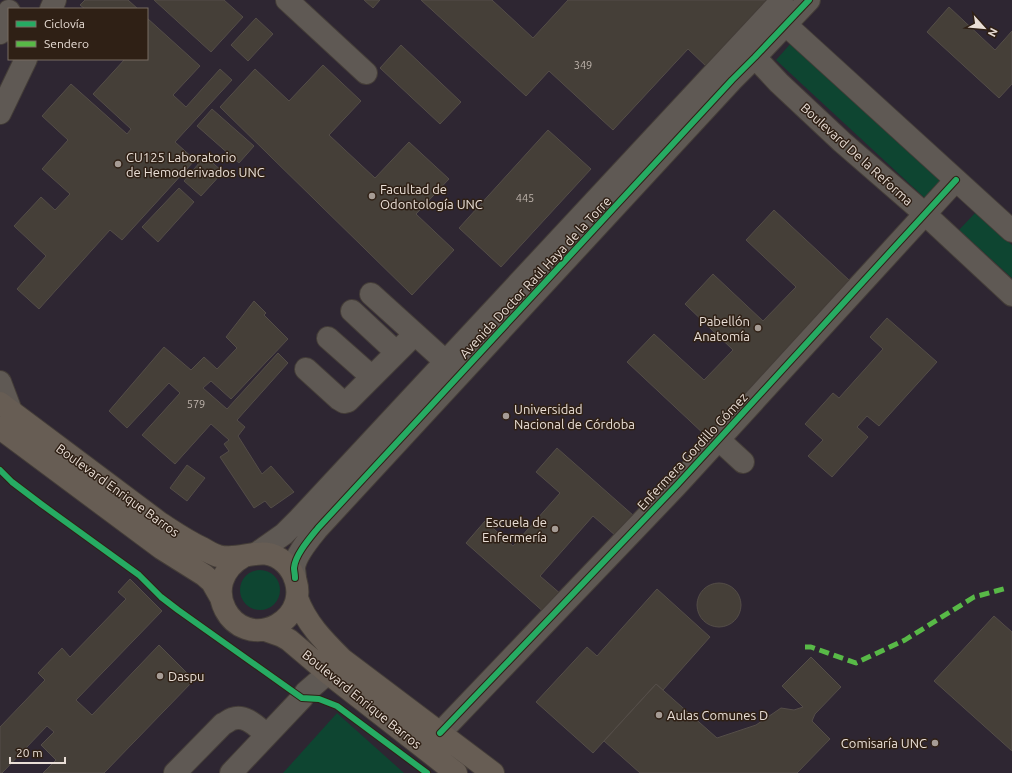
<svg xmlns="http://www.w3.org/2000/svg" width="1012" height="773" viewBox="0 0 1012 773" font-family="Ubuntu,sans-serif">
<rect width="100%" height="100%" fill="#29211b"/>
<path fill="#2e2632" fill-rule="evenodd" d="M0,0H1012V773H0ZM9,9H147V59H9Z"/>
<path fill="#0e4531" d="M792,42L944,181L927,200L776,60Z
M976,212L1012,245V278L959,230Z
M240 590a20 20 0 1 1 40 0a20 20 0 1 1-40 0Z
M337,713L404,773H283Z"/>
<path fill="#453f38" stroke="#544d48" d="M85,0H128L138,9H85L80,5Z
M154,0H224L243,17L211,52Z
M364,0H380L373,8Z
M421,0H492L533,38L568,0H771L708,68L688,49L613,130L549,71L526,96Z
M949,7L995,50L1012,31V84L999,98L927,32Z
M147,18L200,66L173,95L186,107L220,69L232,80L175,142L195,160L122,240L110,230L39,309L17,289L46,256L14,226L41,197L55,210L70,194L42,169L68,140L42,116L71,84L127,134L131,129L93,94L125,59H147Z
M256,18L273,34L248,61L231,45Z
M401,45L461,102L440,124L380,68Z
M323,65L361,101L329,135L375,178L409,142L449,179L416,214L454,250L412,295L220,107L255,69L289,101Z
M212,109L254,146L239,163L197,126Z
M548,130L591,169L501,267L459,228Z
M205,156L223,172L201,196L184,181Z
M179,188L194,202L158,242L142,227Z
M774,210L850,281L706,436L627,362L654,334L704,380L733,350L685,304L713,274L763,321L796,287L746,240Z
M254,301L266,313L264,315L288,339L231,399L211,381L203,388L227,409L278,353L288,363L237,420L245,427L238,436L262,474L271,466L294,492L271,508L265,501L254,508L220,457L229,451L224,444L229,440L211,424L175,464L142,435L180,393L169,383L127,428L109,411L164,347L191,370L204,357L217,369L237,348L226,337Z
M887,318L937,362L879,426L867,416L857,427L868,437L832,477L808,456L823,440L805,424L833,393L839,398L883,349L870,337Z
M557,448L634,516L616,536L593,516L540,576L562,595L546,614L466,543L485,521L513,546L560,493L536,472Z
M187,465L205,478L187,501L170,488Z
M130,579L162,611L76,700L92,715L159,645L194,680L104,773H43L56,760L41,745L54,732L47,726L2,773H0V727L45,680L38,673L62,648L70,657L126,599L118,592Z
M697 605a22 22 0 1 1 44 0a22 22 0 1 1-44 0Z
M657,589L710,637L663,690L656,684L593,753L536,702L587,647L597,656Z
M994,616L1012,632V751L934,681Z
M811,657L841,687L815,714L812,721L830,739L797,773H640L604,741L656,684L717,738L756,725L781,708L794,710L803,707L782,686Z"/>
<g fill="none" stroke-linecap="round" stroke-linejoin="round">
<defs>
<path id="minor" d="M287,0L366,73
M51,9L55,0
M774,19L782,21L786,25L1012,231
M0,33L9,11
M746,47L751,53L779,83L842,142L925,214L1012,295
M0,113L26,59
M371,294L456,371
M352,311L396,352
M328,338L372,377
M306,369L339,399L344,402L348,401L415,334
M0,382L11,411
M718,439L743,462
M257,553L284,534L299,519L782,0
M295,578C295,574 294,571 294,568C295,555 310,538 318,528L732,80L755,57L809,0
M440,733L677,485L956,180
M175,773L223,724C226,723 229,720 232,719C246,714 257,727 267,735
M231,773L302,698L306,692L328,673"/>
<path id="major" d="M0,403L160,523C174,532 187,541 202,548C207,551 212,554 218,556C242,563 263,542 285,563C295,573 300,588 296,602C293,612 286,620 277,625C232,649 195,583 244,556
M0,428L161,548L204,575L212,582L220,596
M297,598C306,623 323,640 342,659L493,773
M265,630L282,636L289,640L328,673L456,773"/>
</defs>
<use href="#minor" stroke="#443d38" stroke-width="24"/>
<use href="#major" stroke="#443d38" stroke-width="24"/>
<use href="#minor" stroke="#5f5954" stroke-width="22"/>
<use href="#major" stroke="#675d54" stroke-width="22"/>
<path stroke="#58b947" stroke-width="5" stroke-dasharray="10 5" stroke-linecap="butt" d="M805,647H811L856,663L905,640L974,597L1007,588"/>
<defs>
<path id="cycleway" d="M0,470L12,482L41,504L139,575L161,597L178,610L302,698L319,699L337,706L427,773
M295,578C295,574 294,571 294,568C295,555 310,538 318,528L732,80L755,57L809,0
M440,733L677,485L956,180"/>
</defs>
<use href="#cycleway" stroke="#2f2015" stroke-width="8"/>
<use href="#cycleway" stroke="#26ab63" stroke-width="6"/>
</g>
<g fill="#a69c95" stroke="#2f2015" stroke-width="1.5">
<circle cx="118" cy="164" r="4"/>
<circle cx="372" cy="196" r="4"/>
<circle cx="758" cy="328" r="4"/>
<circle cx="506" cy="416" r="4"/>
<circle cx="555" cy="529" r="4"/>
<circle cx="160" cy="676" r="4"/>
<circle cx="659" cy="715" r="4"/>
<circle cx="935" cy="743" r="4"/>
</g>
<g text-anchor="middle" stroke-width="3" stroke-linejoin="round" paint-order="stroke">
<g font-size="11" fill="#c0b6ae">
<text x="583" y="69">349</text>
<text x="525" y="202">445</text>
<text x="196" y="408">579</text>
</g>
<g font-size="13" fill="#e9ded6" stroke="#2f2015">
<text transform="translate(857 154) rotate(42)" y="5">Boulevard De la Reforma</text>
<text transform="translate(535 277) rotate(-47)" y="5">Avenida Doctor Raúl Haya de la Torre</text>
<text transform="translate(692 451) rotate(-47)" y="5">Enfermera Gordillo Gómez</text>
<text transform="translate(118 490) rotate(36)" y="5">Boulevard Enrique Barros</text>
<text transform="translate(362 699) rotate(39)" y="5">Boulevard Enrique Barros</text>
</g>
<g font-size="13" fill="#e9ded6" stroke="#2f2015" text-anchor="start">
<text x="126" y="162">CU125 Laboratorio<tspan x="126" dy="15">de Hemoderivados UNC</tspan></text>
<text x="380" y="194">Facultad de<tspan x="380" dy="15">Odontología UNC</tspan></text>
<text x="750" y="326" text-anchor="end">Pabellón<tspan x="750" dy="15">Anatomía</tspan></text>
<text x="514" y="414">Universidad<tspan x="514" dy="15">Nacional de Córdoba</tspan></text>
<text x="547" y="527" text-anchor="end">Escuela de<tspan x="547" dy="15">Enfermería</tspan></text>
<text x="168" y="681">Daspu</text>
<text x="667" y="720">Aulas Comunes D</text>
<text x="927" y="748" text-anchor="end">Comisaría UNC</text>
</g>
</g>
<rect x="8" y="8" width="140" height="52" fill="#2f2015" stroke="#796c62"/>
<rect x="16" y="21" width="20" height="6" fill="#26ab63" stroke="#796c62"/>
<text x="44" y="28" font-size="12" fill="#e9ded6">Ciclovía</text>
<rect x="16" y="41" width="20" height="6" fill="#58b947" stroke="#796c62"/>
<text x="44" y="48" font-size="12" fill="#e9ded6">Sendero</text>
<g transform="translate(984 28) rotate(117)" stroke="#2f2015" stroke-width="3" paint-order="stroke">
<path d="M0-3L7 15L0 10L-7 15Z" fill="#e9ded6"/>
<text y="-6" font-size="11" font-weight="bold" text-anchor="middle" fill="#e9ded6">N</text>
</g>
<path d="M10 757v6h55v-6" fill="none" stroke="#e9ded6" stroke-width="2"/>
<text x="16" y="757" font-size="12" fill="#e9ded6" stroke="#2f2015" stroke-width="3" paint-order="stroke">20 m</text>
</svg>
